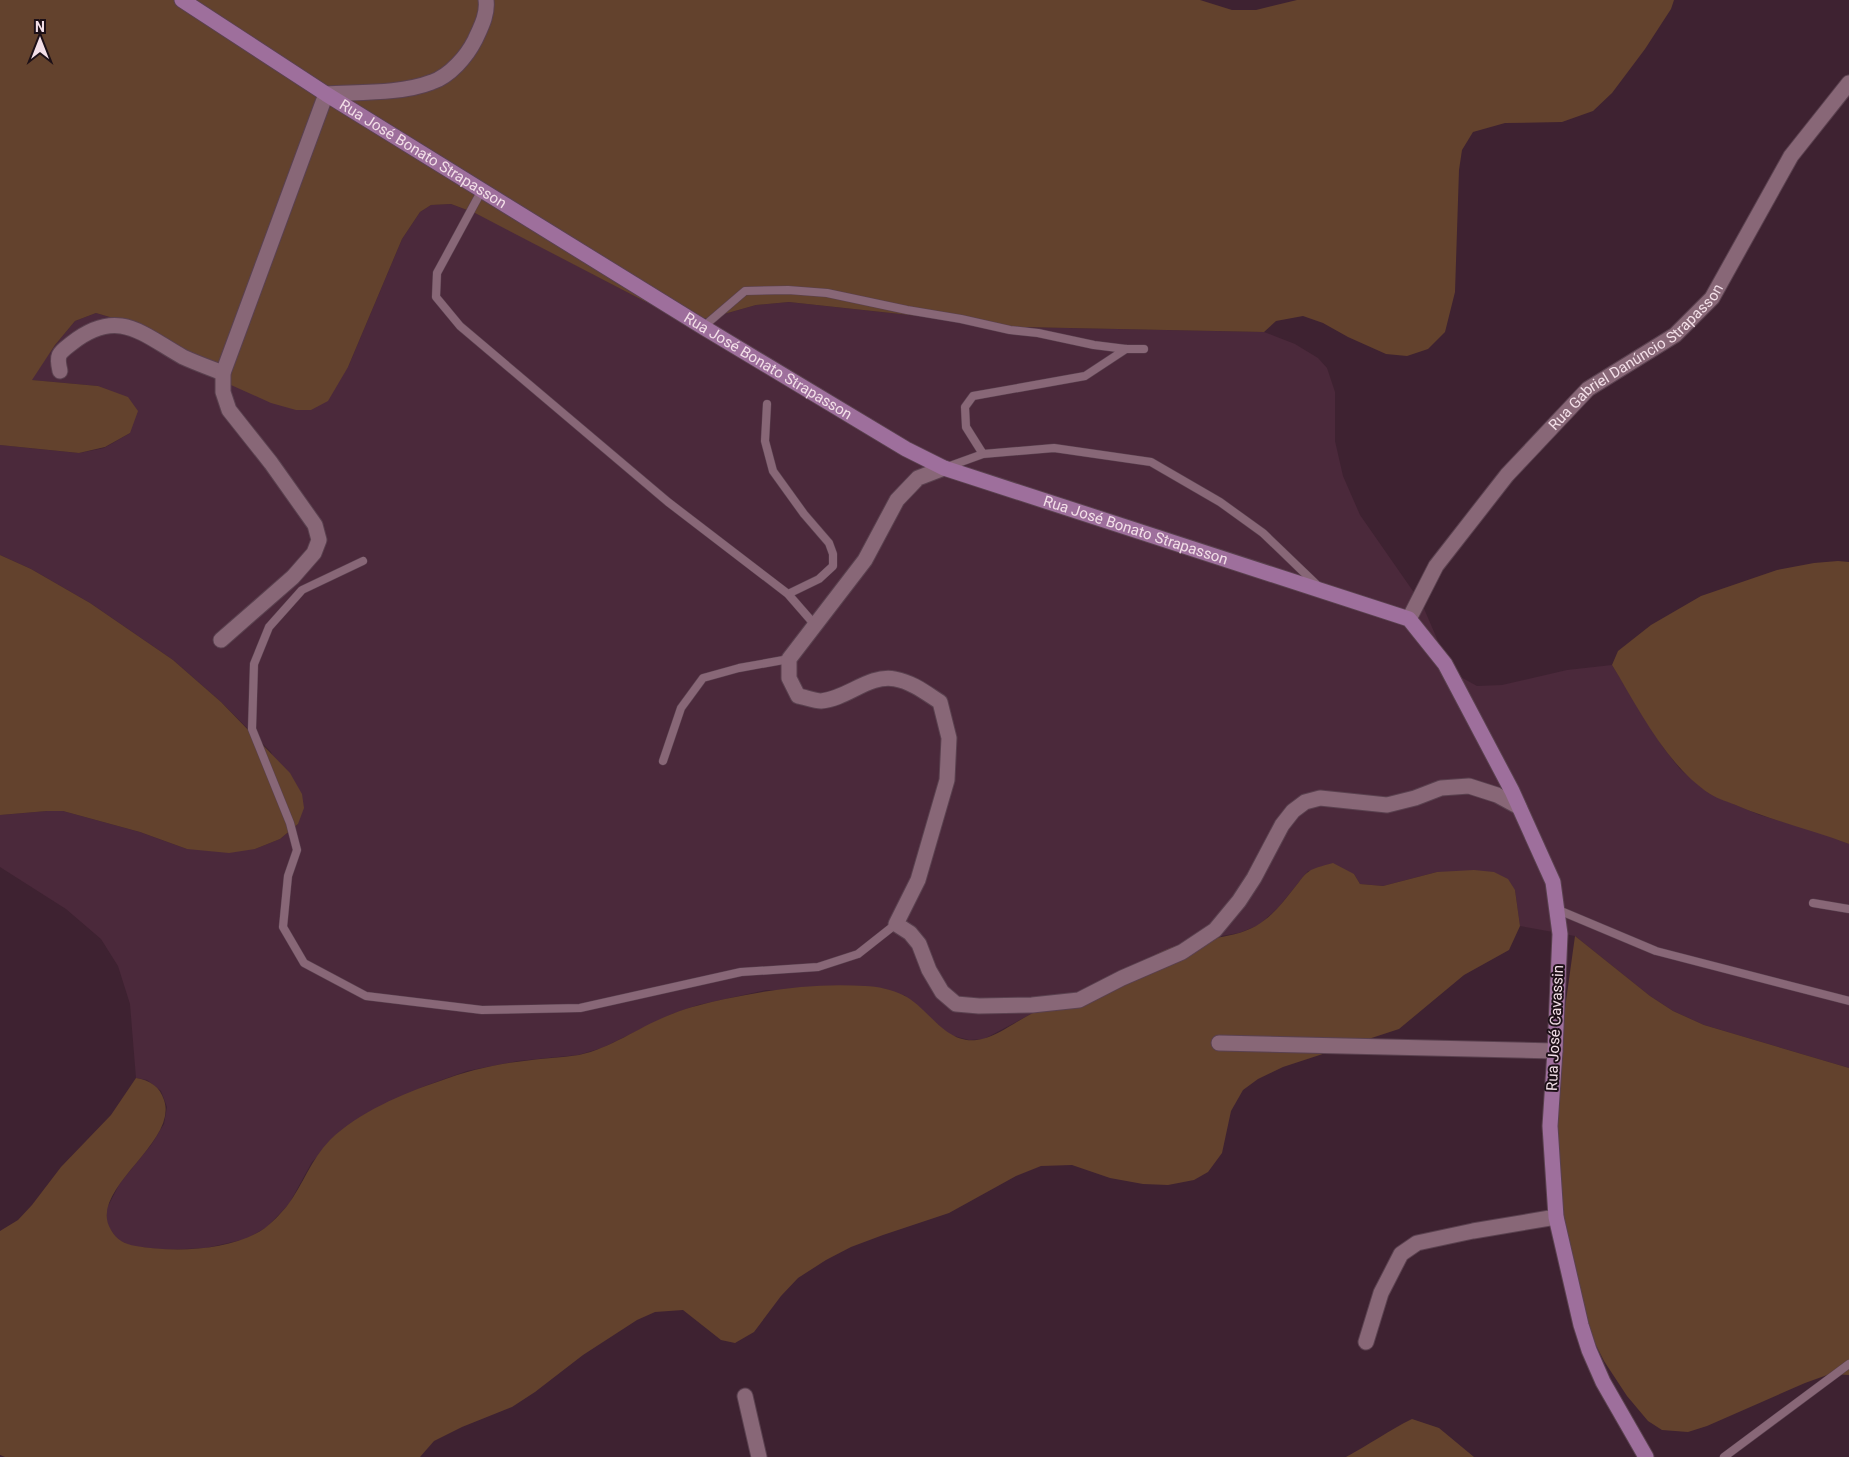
<svg xmlns="http://www.w3.org/2000/svg" width="1849" height="1457" viewBox="0 0 1849 1457" font-family="Roboto,sans-serif">
<rect width="100%" height="100%" fill="#3e2231"/>
<path fill="#4b293b" d="M451,204L475,213L500,225L644,301L688,318H710L756,305L789,302L1020,327L1264,332L1295,344L1318,358L1327,368L1335,392V441L1343,476L1360,515L1422,604L1444,655L1457,675L1477,686L1502,685L1567,670L1612,665L1663,747L1680,769L1710,794L1760,815L1821,833L1849,844V1068L1704,1025L1673,1011L1650,996L1575,936L1520,926L1515,890L1437,872L1383,886L1360,884L1354,874L1308,871L1278,908L1259,925L1239,933L1191,941L1031,1014L984,1039L969,1040L950,1035L904,995L766,990L698,1005L672,1014L602,1048L578,1055L518,1061L467,1071L425,1086L374,1110L350,1124L312,1162L289,1204L267,1227L246,1239L206,1248L164,1250L131,1246L118,1240L107,1225L106,1210L120,1183L151,1145L164,1124L167,1107L161,1091L147,1080L136,1078L130,1004L118,966L101,939L66,909L0,867V815L47,811H63L140,832L187,849H255L280,839L298,824L271,752L221,702L173,660L90,603L31,569L0,555V445L79,453L104,448L130,433L98,386L31,380L55,345L75,321L96,313L113,318L348,367L402,239L420,212L431,205Z"/>
<path fill="#63422d" d="M0,0H1200L1232,10H1256L1297,0H1674L1671,9L1645,49L1612,93L1593,111L1562,122L1505,123L1473,132L1462,150L1459,170L1455,292L1445,332L1428,349L1407,356L1386,354L1348,337L1323,323L1303,316L1276,321L1264,332L1020,327L789,302L756,305L710,318H688L644,301L475,213L451,204L431,205L420,212L402,239L348,367L328,401L311,410H296L271,403L202,372L113,318L96,313L75,321L55,345L32,380L98,386L128,397L138,411L130,433L105,447L79,453L0,445Z
M0,555L31,569L90,603L173,660L221,702L290,773L302,794L304,808L298,824L280,839L255,849L229,853L187,849L140,832L63,811H47L0,815Z
M1838,561L1849,562V844C1812,830 1774,821 1738,806C1729,802 1718,799 1710,794C1666,765 1639,709 1612,665L1618,651L1651,625L1701,596L1777,570L1814,563Z
M1333,863L1354,874L1360,884L1383,886L1437,872L1474,870L1494,872L1508,879L1515,890L1520,926L1509,950L1464,975L1399,1029L1283,1067L1258,1079L1243,1090L1231,1111L1222,1153L1208,1172L1194,1180L1168,1185L1143,1184L1110,1178L1072,1165L1041,1166L1016,1176L949,1213L883,1235L851,1247L826,1260L798,1278L781,1296L754,1332L735,1343L721,1340L683,1310L655,1312L637,1320L583,1355L535,1392L512,1407L462,1427L434,1441L420,1457H5L0,1455V1231L18,1220L32,1205L61,1167L111,1115L136,1078C150,1080 160,1087 164,1100C179,1143 86,1190 111,1230C117,1240 124,1244 136,1246C174,1253 233,1251 265,1228C273,1222 281,1213 287,1206C303,1185 311,1159 330,1140C359,1112 402,1094 440,1081C467,1071 495,1064 524,1061C542,1058 561,1058 579,1055C612,1048 640,1026 672,1014C689,1007 707,1003 725,999C772,989 817,983 865,986C877,986 893,990 903,995C930,1008 946,1048 982,1039C999,1035 1015,1022 1031,1014C1059,1001 1089,990 1117,976C1133,968 1149,957 1165,950C1194,937 1229,941 1256,926C1272,917 1284,901 1295,887C1300,881 1304,874 1311,870C1317,867 1326,865 1333,863Z
M1575,936L1650,996L1673,1011L1704,1025L1849,1068V1375L1830,1374L1805,1383L1707,1426L1688,1432L1662,1430L1648,1421L1627,1396L1604,1361L1589,1331L1570,1273L1552,1154L1557,1066Z
M1412,1419L1439,1428L1474,1457H1346C1369,1445 1389,1430 1412,1419Z"/>
<g fill="none" stroke-linecap="round" stroke-linejoin="round">
<defs>
<path id="lane" d="M482,190L437,273L436,297L460,326L668,502L788,594L815,625
M703,327L745,291L788,290L827,293L907,310L961,319L1010,330L1038,333L1094,345L1126,349H1144
M767,404L765,441L773,471L804,514L829,543L833,554V566L819,579L788,594
M983,454L966,427L965,407L973,396L1085,376L1126,349
M947,467L983,454L1054,448L1151,462L1220,502L1263,533L1318,586
M363,561L302,590L269,627L254,664L252,729L290,823L297,850L288,876L283,927L304,963L366,996L482,1010L580,1008L741,972L818,967L858,954L896,924
M663,761L681,708L703,678L739,668L789,659
M1813,903L1849,909
M1556,909L1656,951L1849,1001
M1724,1457L1849,1364"/>
<g id="street">
<path d="M60,371C56,354 59,353 72,343C118,307 142,334 183,357C196,363 210,368 223,373"/>
<path d="M944,468L918,478L897,500L865,560L789,659V678L798,696C805,697 814,701 821,701C847,699 869,674 895,679C912,682 926,693 940,702L949,738L947,780L918,880L896,924L910,933L919,944L929,970L942,992L956,1004L979,1006L1032,1005L1079,1000L1122,978L1182,952L1215,930L1239,901L1254,878L1282,825L1293,811L1305,802L1320,798L1387,805L1415,798L1441,788L1469,786L1497,795L1519,807"/>
<path id="s1" d="M1409,619L1436,566L1507,475L1588,389L1675,335L1712,298L1791,156L1849,83"/>
<path d="M221,640L293,577L314,553L319,540L315,525L271,463L229,410L223,392V373L326,94C359,92 401,94 432,82C450,76 467,56 475,40C481,27 488,14 486,0"/>
<path d="M1219,1043L1555,1051"/>
<path d="M1366,1342L1381,1293L1401,1254L1417,1243L1473,1231L1556,1217"/>
<path d="M745,1396L759,1457"/>
</g>
<g id="secondary">
<path id="s2" d="M182,0L326,94L703,327L906,449L944,468L1409,619L1445,664L1512,791L1553,882L1560,934L1555,1051L1550,1126L1556,1217L1581,1325L1589,1350L1603,1382L1646,1457"/>
</g>
</defs>
<use href="#lane" stroke="#5a414f" stroke-width="9"/>
<use href="#street" stroke="#5a414f" stroke-width="17"/>
<use href="#secondary" stroke="#5a414f" stroke-width="17"/>
<use href="#lane" stroke="#886777" stroke-width="8"/>
<use href="#street" stroke="#886777" stroke-width="15"/>
<use href="#secondary" stroke="#9e6f9c" stroke-width="15"/>
</g>
<g text-anchor="middle" stroke-width="4" stroke-linejoin="round" paint-order="stroke">
<g font-size="15" fill="#f3dfe8" stroke="#1d1017">
<text dy="5" stroke="none"><textPath href="#s2" startOffset="286">Rua José Bonato Strapasson</textPath></text>
<text dy="5" stroke="none"><textPath href="#s1" startOffset="351">Rua Gabriel Danúncio Strapasson</textPath></text>
<text dy="5" stroke="none"><textPath href="#s2" startOffset="691">Rua José Bonato Strapasson</textPath></text>
<text dy="5" stroke="none"><textPath href="#s2" startOffset="1096">Rua José Bonato Strapasson</textPath></text>
<text transform="translate(1555 1028) rotate(-87)" y="5">Rua José Cavassin</text>
</g>
</g>
<g transform="translate(40 40)" stroke="#1d1017" stroke-width="4" paint-order="stroke">
<path d="M0-4L9 19L0 12L-9 19Z" fill="#f3dfe8"/>
<text y="-8" font-size="14" font-weight="bold" text-anchor="middle" fill="#f3dfe8">N</text>
</g>
</svg>
